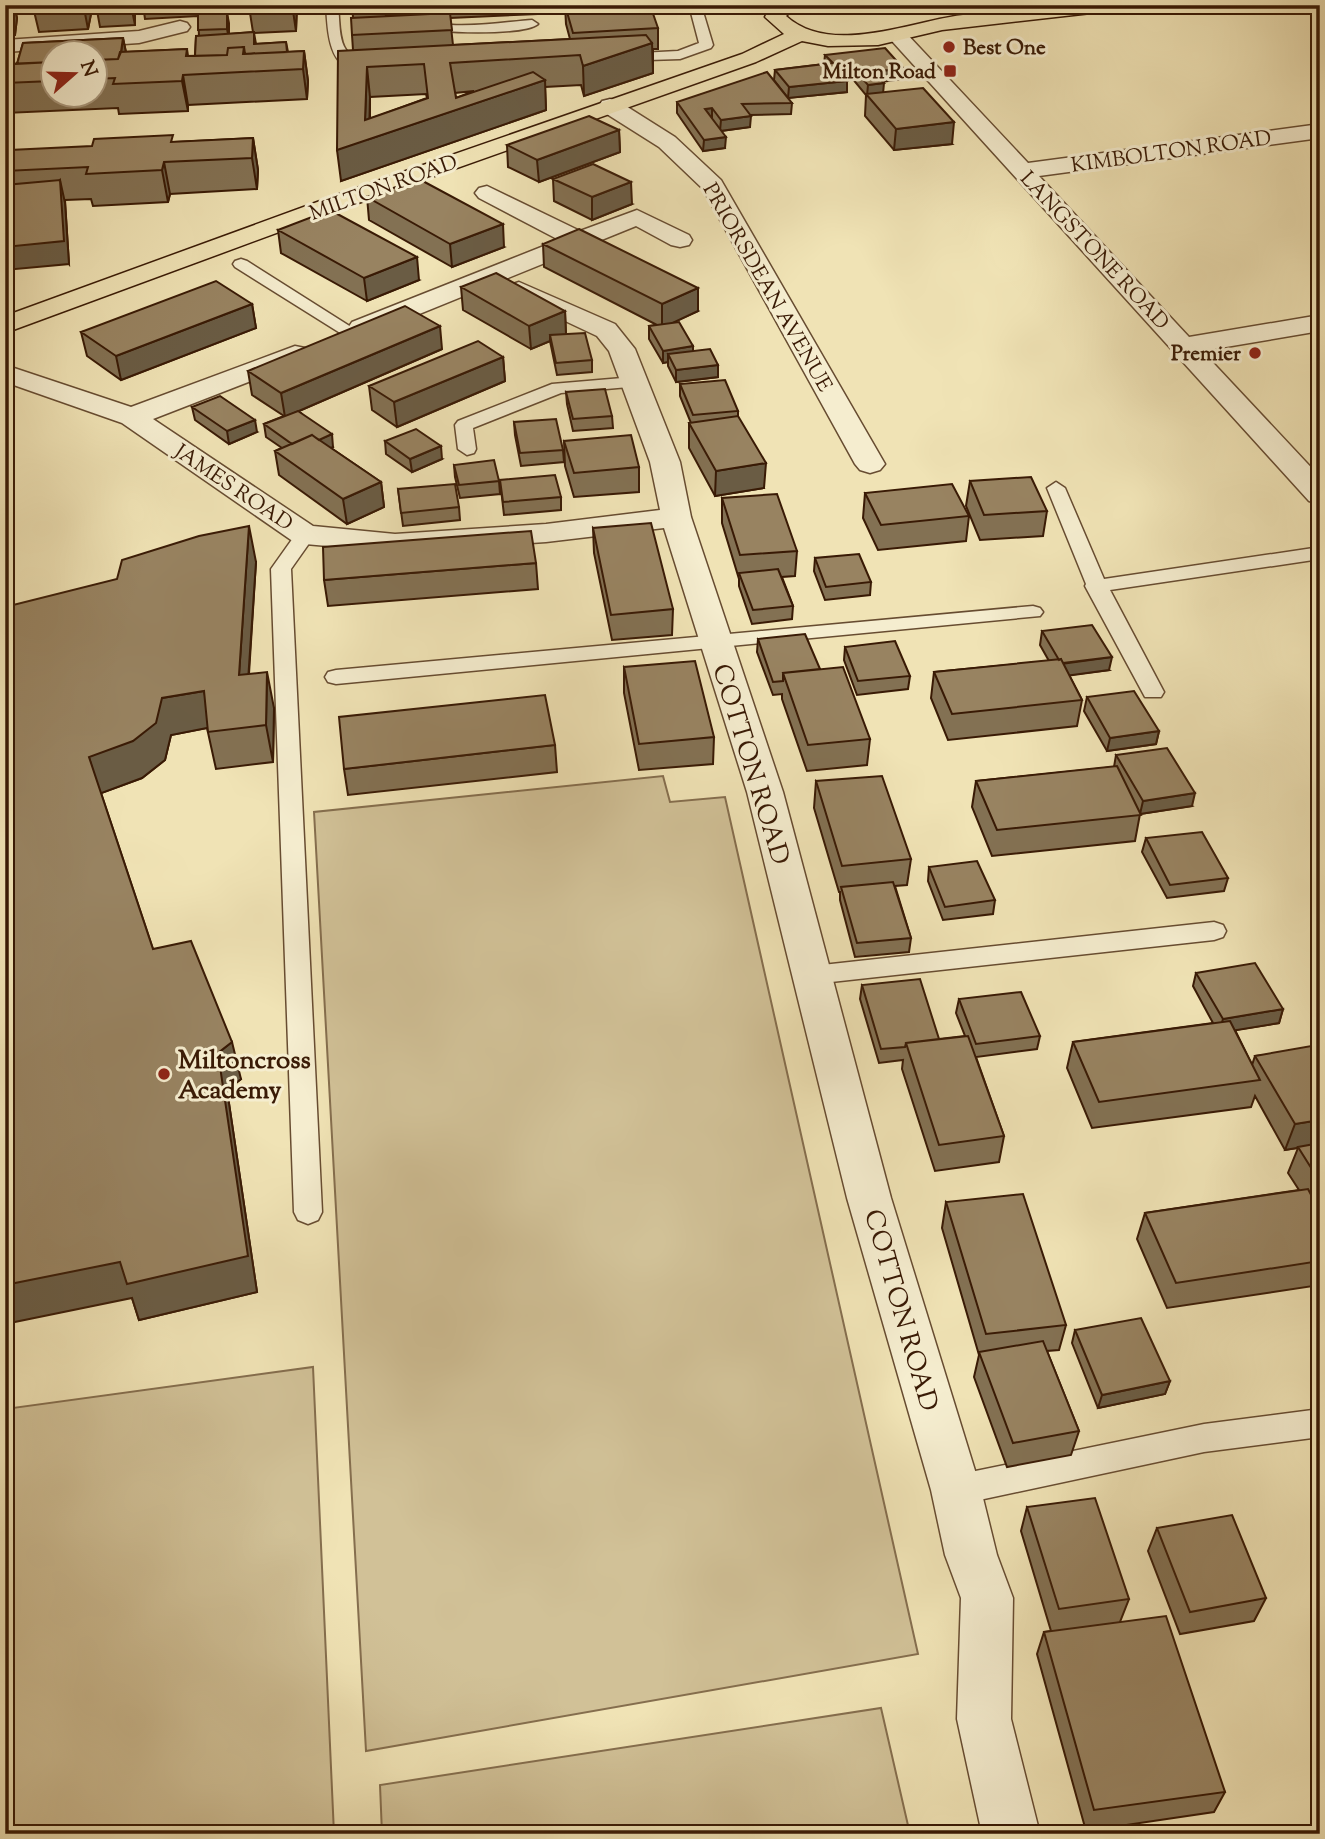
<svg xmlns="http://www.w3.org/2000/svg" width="1325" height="1839" viewBox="0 0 1325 1839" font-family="'Sorts Mill Goudy',serif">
<rect width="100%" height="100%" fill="#f0e3b5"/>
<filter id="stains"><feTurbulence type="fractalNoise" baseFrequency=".00286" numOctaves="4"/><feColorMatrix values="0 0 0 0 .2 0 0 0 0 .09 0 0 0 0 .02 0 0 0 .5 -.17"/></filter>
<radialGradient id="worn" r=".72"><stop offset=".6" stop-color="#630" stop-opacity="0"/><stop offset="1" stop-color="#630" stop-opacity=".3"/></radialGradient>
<path fill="#d1c197" stroke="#856e4e" stroke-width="2" d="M663,776L670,802L725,797L918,1654L366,1751L314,812Z
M313,1367L334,1834H5V1409Z
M881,1708L910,1834H382L380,1785Z"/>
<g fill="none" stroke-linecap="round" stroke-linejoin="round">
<defs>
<path id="lane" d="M326,5H338C341,35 336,55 370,64V70C328,77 328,33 326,5Z
M389,5H401L406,14C444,33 492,23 532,20L538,24C524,36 433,33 413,27C400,23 395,16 389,5Z
M689,5H701L713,45L711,48L680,59L616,61L614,58L621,54L678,51L699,43Z
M241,259L247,261L359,332L357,336H345L235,267L233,264L235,261Z
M634,377L643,382L640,386L561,393L473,428L476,449L474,453L467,455L458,449L455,425L458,421L552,384Z
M1056,482L1065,488L1104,579L1320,547V559L1110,590L1164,692L1161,697H1145L1085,586L1086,584L1047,488Z
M305,529L315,535L291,569L322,1212L318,1220L308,1224L298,1220L294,1212L271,569L298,531Z
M1033,606L1040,608L1043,612L1040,616L336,684L328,682L325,677L328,672L336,670Z
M1214,922L1223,925L1226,931L1223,937L1214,940L813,984L804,981L800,975L804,969L813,966Z
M1320,1409V1437L1204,1452L956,1505L945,1500L940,1490L945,1480L956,1475L1204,1424Z"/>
<path id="street" d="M180,21L187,23L190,27L187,31L139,43L5,52V40L139,31Z
M898,30L905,32L1028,163L1320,124V138L1039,176L1189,337L1320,315V331L1202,351L1320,477V504L1309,501L891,40L888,36L891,32Z
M610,99L618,101L675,137L721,180L885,464L880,470L870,473L860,470L855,464L703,189L659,147L602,111L599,106L602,101Z
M487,186L580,231L637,210L689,235L692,240L689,245L680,247L671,245L636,226L370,334L361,336L352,334L348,328L352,322L559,240L479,198L475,193L479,188Z
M519,282L615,324L635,349L680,462L691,517L783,792L891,1198L981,1490L997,1555L1013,1598L1011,1719L1040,1834H982L957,1719L961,1598L945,1555L931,1490L847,1198L747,792L664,528L546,542L395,552L305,544L294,542L122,423L5,382V365L131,407L295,346L305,348L308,354L305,360L153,419L313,526L395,534L546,524L660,510L650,462L609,351L597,336L510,295L506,290L510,285Z"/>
<path id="primary" d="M771,5H797L786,16C831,57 911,21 963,15C1015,9 1066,5 1119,5L1109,11L942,30L878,45L828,46L802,41L756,62L347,207L5,333V316L331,197L742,54L784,34L765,17Z"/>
</defs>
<use href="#lane" stroke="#674c31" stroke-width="3"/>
<use href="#street" stroke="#674c31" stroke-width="3"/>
<use href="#primary" stroke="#391a05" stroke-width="3"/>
<use href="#lane" fill="#f5edcf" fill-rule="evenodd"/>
<use href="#street" fill="#f5edcf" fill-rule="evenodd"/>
<use href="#primary" fill="#f0e3b5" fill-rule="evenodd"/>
</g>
<path fill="#837153" stroke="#391a05" stroke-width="2" fill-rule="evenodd" d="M5,5H14L17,18L15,35L5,36Z
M89,5L91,14L88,29L39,32L34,11Z
M96,5H135V25L100,27Z
M143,5H218V13H227L229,34L253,32L250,13L251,5H297L296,31L254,33L256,44L286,42L288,52L304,51L308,81L307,99L188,105V111L119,114L118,108L5,113V64H17L23,43L123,38L126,52L187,49L188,56H195L196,36H199L198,16L145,19ZM52,52H94V94H52Z
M352,5H385L386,16L440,14L439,5H537V14L450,18L453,45L570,39L566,24L565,5L658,28V49H653V73L584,96L581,85L545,87L546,110L341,181L353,50L352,35L353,17ZM474,91L456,98L455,93ZM426,94L427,98L370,119V97Z
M825,55L902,79L882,81L883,92L952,144L894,150L865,116L866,95L852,78H845L847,92L788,98L774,80L775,70L824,64Z
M677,102L792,103L791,114L750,115V127L721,131L725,148L703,151L677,113Z
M619,130L620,152L539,182L508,167L507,145Z
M253,138L258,170L257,189L170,194L168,202L93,206L91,199L65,200L69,264L8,185L5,175V167L174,142Z
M553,179L632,204L592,220L554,201Z
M367,197L504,247L452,267L369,220Z
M278,230L419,280L367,301L281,253Z
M543,244L698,311L671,323L693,346V351L718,365V377L676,382L668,366V362L663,363L649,339V326L657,325L544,267Z
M461,287L565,311L566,334L592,360V372L557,375L550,341L531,349L463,310Z
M252,304L256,328L121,380L87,356L81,332Z
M442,349L299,411L333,447L331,448L381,482L384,507L347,524L279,475L275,451L282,448L266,437L264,424L284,416L252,395L248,371Z
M503,357L505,381L397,427L372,410L369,386Z
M680,384L738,411V417L764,488L715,496L689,448V423H691L680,396Z
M566,392L612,416L613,428L573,431L567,404Z
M192,407L257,432L229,444L195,420Z
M514,422L563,450L564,462L521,466L515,435Z
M385,441L442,459L412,472L386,454Z
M564,441L639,467V492L574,497L565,466Z
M454,465L499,481L500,494L460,498L455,477Z
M500,480L561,497V510L504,515Z
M970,481L1047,511L1043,536L980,540L966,506Z
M398,489L459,507L460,520L403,526Z
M865,493L969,516L966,541L878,550L863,518Z
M722,498L797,551L795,576L782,577L793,606L792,619L752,624L739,586V579L722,523Z
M593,528L673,609L672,635L612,640L594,553Z
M815,558L871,582L870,595L825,600L814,571Z
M256,562L249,674L274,708L273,762L216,769L207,728L171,735L165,760L142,778L101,793L153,949L241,1079L227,1090L257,1292L139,1320L132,1298L5,607Z
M536,563L538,589L328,606L324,580Z
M1042,631L1109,670L1069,675L1082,700L1077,726L948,740L931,698L934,672L1049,661L1040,645Z
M758,639L820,669L870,739L867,765L807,771L782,699V694L773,695L757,652Z
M845,647L910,676L908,689L857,695L844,660Z
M624,667L714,737L713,764L639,770L624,693Z
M1087,697L1159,731L1156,744L1107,751L1084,711Z
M555,745L557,772L348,795L344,769Z
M1116,755L1192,806L1140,814L1135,841L992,856L972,807L976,781L1114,767Z
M816,781L911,859L907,885L895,886L911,938L909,952L855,957L840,900V892H839L814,808Z
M1146,838L1228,878L1224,891L1167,898L1142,852Z
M929,867L995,900L993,914L943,920L928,881Z
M1196,973L1283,1009L1279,1023L1235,1030L1252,1065L1255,1056L1320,1049V1285L1167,1308L1137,1239L1145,1213L1299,1190L1288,1173L1298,1148L1285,1150L1255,1096L1251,1107L1092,1128L1067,1068L1073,1042L1213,1023L1193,986Z
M862,985L939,1039L965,1036L956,1013L959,999L1040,1036L1037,1049L976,1057L1004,1136L999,1162L935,1171L902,1069L903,1060L879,1063L860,999Z
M946,1202L1066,1325L1059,1350L1047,1351L1079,1431L1071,1455L1007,1467L974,1377L979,1355L942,1228Z
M1075,1330L1170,1381L1165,1394L1098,1408L1072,1343Z
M1027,1507L1129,1599L1120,1622L1225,1792L1214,1812L1086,1831L1037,1654L1044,1632L1051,1631L1021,1531Z
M1157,1528L1266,1598L1254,1621L1180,1634L1148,1551Z"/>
<path fill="#6a5c44" stroke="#391a05" stroke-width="2" d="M11,5H14L17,18L15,35L10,15Z
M85,5H89L91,14L88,29L84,8Z
M131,5H135V25Z
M294,5H297L296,31L293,11Z
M227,13L229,23V39L227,29Z
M123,38L127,58L120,61Z
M652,43L653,73L584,96L583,66Z
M304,51L308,81L307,99L303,69Z
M367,67L370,97L369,139L545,80L546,110L341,181L337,150L365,120Z
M852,67V78L836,79L837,68Z
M903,68L902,79L873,83L874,72Z
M183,75L188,105V111L182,81Z
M847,81V92L788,98L789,87Z
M884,83L883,94L867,96L868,85Z
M712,108V119L705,109Z
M751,116L750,127L720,131L721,120Z
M954,122L952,144L894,150L896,129Z
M619,130L620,152L539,182L537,160Z
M726,137L725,148L703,151L704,140Z
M253,138L258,170L257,189L252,158Z
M164,162L170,194L168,202L162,170Z
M60,180L65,203L69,264L5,270V247Z
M631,182L632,204L592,220V197Z
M503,224L504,247L452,267L450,244Z
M417,257L419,280L367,301L364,278Z
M698,288V311L662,328V304Z
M252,304L256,328L121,380L116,356Z
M565,311L566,335H550V341L531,349L529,326Z
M440,326L442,349L285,417L281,393Z
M693,346V359L668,354V362L663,363V351Z
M503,357L505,381L397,427L394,402Z
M718,365V377L676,382V370Z
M255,420L257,432L229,444L227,431Z
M332,434L333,447L300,461L298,448Z
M441,446L442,459L412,472L410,459Z
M766,463L764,488L715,496L716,471Z
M381,482L384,507L347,524L343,499Z
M249,526L256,562L246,711L239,675Z
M1112,657L1109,670L1058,677L1061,664Z
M267,672L274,708L273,762L266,725Z
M204,691L212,727L171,735L165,760L142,778L99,794L89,757L162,698Z
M1159,731L1156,744L1107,751L1110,738Z
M1195,793L1192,806L1140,814L1143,801Z
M1283,1009L1279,1023L1219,1033L1223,1019Z
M232,1042L241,1079L227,1090L257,1292L139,1320L132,1298L5,1324V1285L218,1053Z
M1320,1120V1144L1285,1150L1295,1124Z
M1170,1381L1165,1394L1098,1408L1102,1395Z"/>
<path fill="#988361" stroke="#391a05" stroke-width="2" fill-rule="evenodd" d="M5,5H11L10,15H5Z
M36,5H85L84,8L34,11Z
M251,5H294L293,11L250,13Z
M565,5H650L658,28L573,33Z
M227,13V29L198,30V14Z
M450,13L452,30L352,35L351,18Z
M254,32V44L286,42L287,52L245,54L244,47L228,48L227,55L195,56L196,36Z
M646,35L652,43L583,66L580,55L450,63L456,98L533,72L545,80L337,150L338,51ZM424,64L428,98L365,120L367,67Z
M123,38L121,52L118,59L94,60V52H52V62L17,64L23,43Z
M244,47L243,54L304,51L303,69L183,75L182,81L113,84L115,78L94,79V60L118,59L120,52L187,49L186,56L227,55L228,48Z
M885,48L903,68L874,72L884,83L868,85L852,67L837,68L847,81L789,87L775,70L833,63L825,55Z
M52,62V81L5,83V64Z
M767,72L792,103L742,104L751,116L721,120L712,108L705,109L726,137L704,140L677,102Z
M923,88L954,122L896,129L866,94Z
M589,116L619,130L537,160L507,145Z
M173,135L171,142L253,138L252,158L164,162L162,170L86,174L88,167L5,171L10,150L92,146L94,139Z
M593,164L631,182L592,197L553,179Z
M419,179L503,224L450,244L367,197Z
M60,180L64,241L5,247V185Z
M330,210L417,257L364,278L278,230Z
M579,229L698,288L662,304L543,244Z
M496,273L565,311L529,326L461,287Z
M216,281L252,304L116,356L81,332Z
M405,306L440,326L281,393L248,371Z
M679,322L693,346L663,351L649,326Z
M585,333L592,360L556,363L550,335Z
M478,341L503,357L394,402L369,386Z
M710,349L718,365L676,370L668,354Z
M725,380L738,411L693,415L680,384Z
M605,389L612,416L573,419L566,392Z
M220,396L255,420L227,431L192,407Z
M298,411L332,434L319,440L312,435L292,444L264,424Z
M738,416L766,463L716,471L689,423Z
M556,419L563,450L520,453L514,422Z
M416,429L441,446L410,459L385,441Z
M312,435L381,482L343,499L275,451Z
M631,435L639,467L574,473L564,441Z
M494,460L499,481L459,485L454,465Z
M555,475L561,497L503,502L500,480Z
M1031,477L1047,511L984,515L970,481Z
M455,484L459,507L401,513L398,489Z
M952,484L969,516L881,525L865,493Z
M777,494L797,551L740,555L722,498Z
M651,523L673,609L611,615L593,528Z
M249,526L239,675L267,672L266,725L208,732L204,691L162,698L156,723L133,741L89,757L153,949L191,941L232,1042L218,1053L248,1256L127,1284L120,1262L5,1285V607L117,579L122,560L199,536Z
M531,531L536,563L324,580L323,547Z
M859,554L871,582L826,587L815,558Z
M778,569L793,606L753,610L739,573Z
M1092,625L1112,657L1063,663L1061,659L1059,660L1042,631Z
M805,634L820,669L783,673V681L773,682L758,639Z
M895,641L910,676L858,681L845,647Z
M1061,659L1082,700L952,714L934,672Z
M695,661L714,737L639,744L624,667Z
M843,667L870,739L808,745L783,673Z
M1134,691L1159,731L1110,738L1087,697Z
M545,695L555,745L344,769L339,717Z
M1167,748L1195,793L1143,801L1116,755Z
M1117,766L1141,815L997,830L976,781Z
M882,776L911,859L842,866L816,781Z
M1202,832L1228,878L1170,885L1146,838Z
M977,861L995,900L945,907L929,867Z
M893,882L911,938L857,943L841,887Z
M1255,963L1283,1009L1223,1019L1196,973Z
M920,979L939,1039L906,1043L905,1047L881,1049L862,985Z
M1021,992L1040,1036L976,1044L959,999Z
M1230,1021L1260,1080L1099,1102L1073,1042Z
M968,1036L1004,1136L939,1145L906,1043Z
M1317,1045L1320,1049V1120L1295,1124L1255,1056Z
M1320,1143V1182L1298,1147Z
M1308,1189L1320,1212V1261L1176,1283L1145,1213Z
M1023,1194L1066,1325L986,1334L946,1202Z
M1141,1318L1170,1381L1102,1395L1075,1330Z
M1043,1341L1079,1431L1013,1443L979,1352Z
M1095,1498L1129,1599L1059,1609L1027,1507Z
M1232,1515L1266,1598L1190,1612L1157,1528Z
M1166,1616L1225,1792L1094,1810L1044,1632Z"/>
<g fill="#8f2418" stroke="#f5edcf" stroke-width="2.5">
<circle cx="949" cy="47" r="7"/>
<rect x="943" y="64" width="14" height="14" rx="3.5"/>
<circle cx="1255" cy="353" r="7"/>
<circle cx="164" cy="1074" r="7"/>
</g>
<g text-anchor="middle" stroke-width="6" stroke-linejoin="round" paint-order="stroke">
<g font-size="21" font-weight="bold" fill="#391a05" stroke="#f5edcf" text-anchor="end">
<text x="963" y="54" text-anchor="start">Best One</text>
<text x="936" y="78">Milton Road</text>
<text x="1241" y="360">Premier</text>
</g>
<g font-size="21" fill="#391a05" stroke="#f5edcf">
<text transform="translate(1171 151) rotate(-8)" y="7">KIMBOLTON ROAD</text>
<text transform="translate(383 187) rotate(-20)" y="7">MILTON ROAD</text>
<text transform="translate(1095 250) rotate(47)" y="7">LANGSTONE ROAD</text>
<text transform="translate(768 287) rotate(60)" y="7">PRIORSDEAN AVENUE</text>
<text transform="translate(234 487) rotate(34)" y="7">JAMES ROAD</text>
</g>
<g font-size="26" fill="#391a05" stroke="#f5edcf">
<text transform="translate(752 764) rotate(73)" y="9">COTTON ROAD</text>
<text transform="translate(902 1310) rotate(74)" y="9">COTTON ROAD</text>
</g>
<g font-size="26" font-weight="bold" fill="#391a05" stroke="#f5edcf" text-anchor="start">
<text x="178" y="1068">Miltoncross<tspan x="178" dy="30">Academy</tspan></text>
</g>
</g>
<rect width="1325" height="1839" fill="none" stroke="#f0e3b5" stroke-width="28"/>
<rect x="7" y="7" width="1311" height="1825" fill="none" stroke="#391a05" stroke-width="3.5"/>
<rect x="14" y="14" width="1297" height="1811" fill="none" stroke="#391a05" stroke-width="2"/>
<g transform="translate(74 74) rotate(70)"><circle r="33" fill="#f5edcf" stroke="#aa997e" stroke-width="2"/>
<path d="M0-5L12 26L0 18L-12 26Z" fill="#8f2418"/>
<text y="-10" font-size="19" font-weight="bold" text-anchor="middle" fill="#391a05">N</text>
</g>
<rect width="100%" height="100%" filter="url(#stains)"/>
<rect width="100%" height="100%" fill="url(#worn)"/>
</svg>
